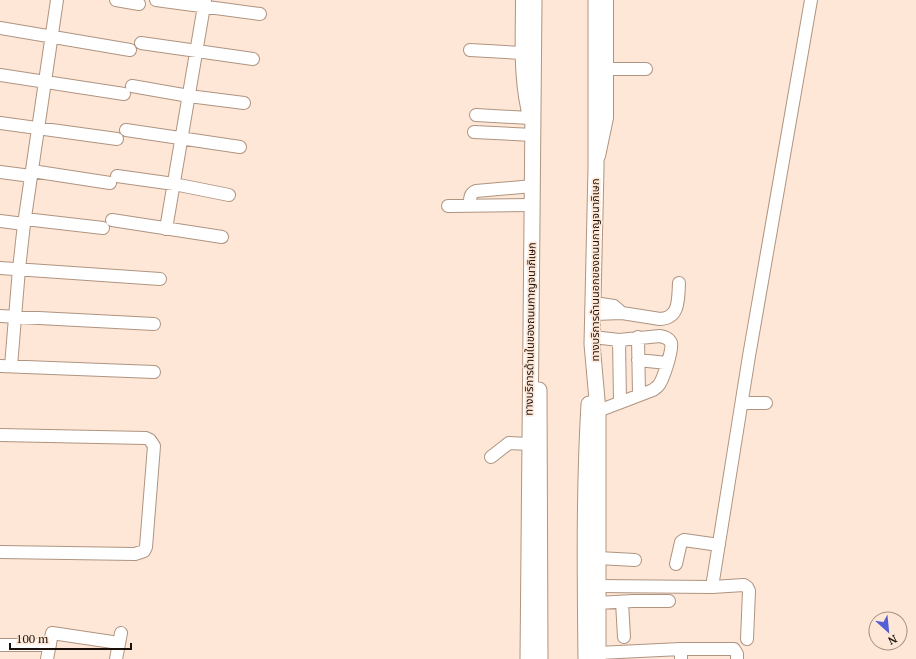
<svg xmlns="http://www.w3.org/2000/svg" width="916" height="659" viewBox="0 0 916 659" font-family="'PT Serif','Noto Sans Thai',serif">
<rect width="100%" height="100%" fill="#fee7d6"/>
<g fill="none" stroke-linecap="round" stroke-linejoin="round">
<defs>
<path id="minor" d="M116,0L139,4
M156,0L260,14
M522,0C522,40 519,81 530,120
M0,28L130,50
M141,43L253,59
M470,50L522,53
M607,69H646
M0,75L124,94
M132,86L189,96L244,103
M476,115L530,118
M0,123L117,139
M126,130L240,147
M474,132L533,135
M599,156L607,118V0
M32,171L110,183
M0,172L31,176
M117,176L174,184L229,195
M448,206L532,205
M470,206C470,199 469,194 476,191L533,186
M25,219L103,228
M112,220L222,237
M0,221L24,224
M166,229L205,0
M0,268L160,279
M594,303L614,306L622,313
M594,314L622,313L660,319C680,318 678,299 679,283
M0,316L154,324
M593,337L619,340L660,336C664,337 669,338 671,343C673,349 663,381 658,386C656,388 654,389 653,390L598,411
M638,337L639,395
M619,340L620,402
M638,360L667,363
M0,366L154,372
M11,366L19,269L24,224L57,0
M742,403H766
M0,435L146,438L150,440L154,446L146,547L144,551L135,554L0,552
M491,457L509,443L529,444
M598,558L635,560
M676,564L681,542L684,540L719,545
M597,586L712,587L749,356L811,0
M712,587L744,585L747,587L749,591L747,639
M622,602L624,637
M597,603L633,601H669
M0,645H50
M598,653L681,649
M47,659L52,633L119,643
M116,659L121,633
M681,659V649H734L737,654V659"/>
<path id="major" d="M596,0V168L592,344L598,411V659
M539,390L540,659
M528,659C529,439 533,220 534,0
M586,659C585,574 584,489 589,404"/>
</defs>
<use href="#minor" stroke="#af9480" stroke-width="14"/>
<use href="#major" stroke="#af9480" stroke-width="17"/>
<use href="#minor" stroke="#fff" stroke-width="12"/>
<use href="#major" stroke="#fff" stroke-width="15"/>
</g>
<g text-anchor="middle" stroke-width="3.5" stroke-linejoin="round" paint-order="stroke">
<g font-size="11" fill="#1b110a" stroke="#fee7d6">
<text transform="translate(595 270) rotate(-90)" y="4">ทางบริการด้านนอกของถนนกาญจนาภิเษก</text>
<text transform="translate(530 329) rotate(-89)" y="4">ทางบริการด้านในของถนนกาญจนาภิเษก</text>
</g>
</g>
<g transform="translate(888 631) rotate(153)"><circle r="19" fill="#fee7d6" stroke="#a39184"/>
<path d="M0-3L7 15L0 10L-7 15Z" fill="#545fd6"/>
<text y="-6" font-size="11" font-weight="bold" text-anchor="middle" fill="#1b110a">N</text>
</g>
<path d="M10 643v6h121v-6" fill="none" stroke="#1b110a" stroke-width="2"/>
<text x="16" y="643" font-size="12" fill="#1b110a" stroke="#fee7d6" stroke-width="3" paint-order="stroke">100 m</text>
</svg>
